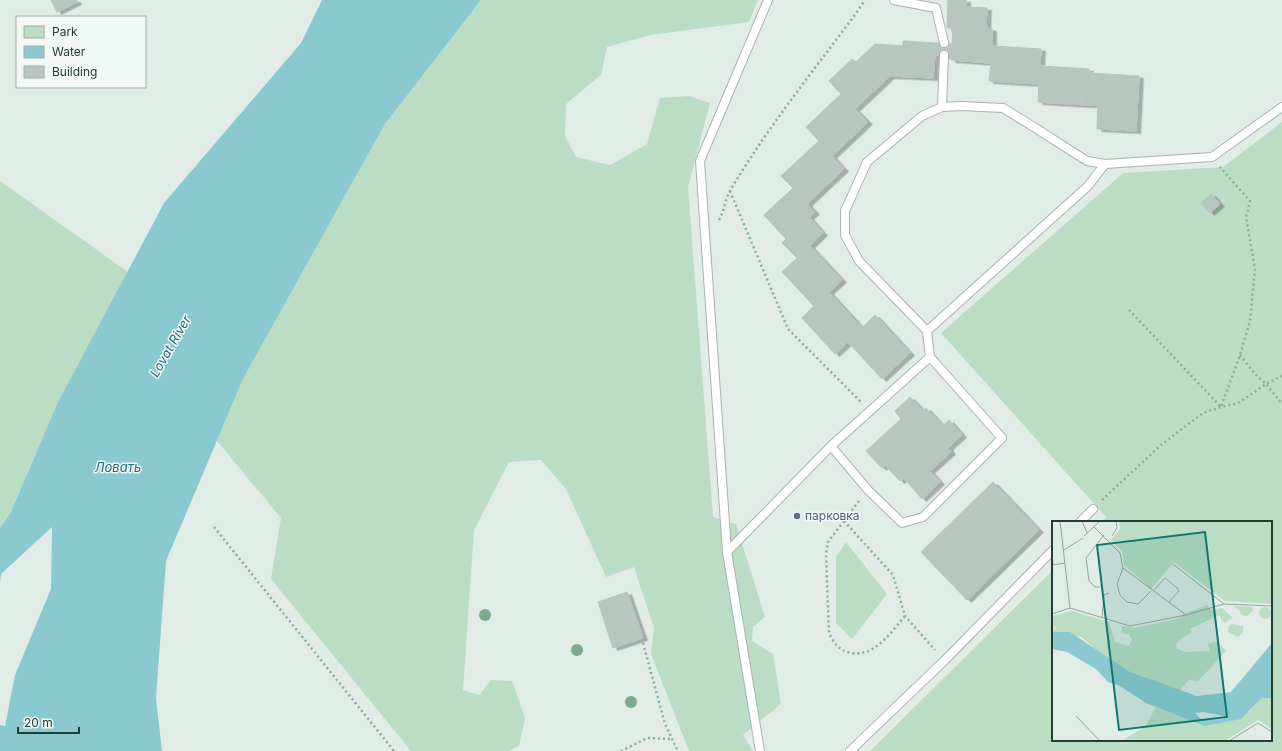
<svg xmlns="http://www.w3.org/2000/svg" width="1282" height="751" viewBox="0 0 1282 751" font-family="Inter,sans-serif">
<defs>
<filter id="shadow"><feDropShadow dx="4.5" dy="2.5" stdDeviation="0" flood-color="#0004"/></filter>
</defs>
<rect width="100%" height="100%" fill="#e2ece7"/>
<path fill="#bbddc3" d="M481,0H758L749,22L650,35L607,47L601,75L566,104L565,136L576,157L610,165L647,144L660,98L689,96L710,103L688,187L713,517L736,524L765,617L753,627L752,641L773,654L781,704L743,735L753,751H689L651,654L654,628L634,567L606,577L566,489L541,460L509,462L474,530L463,690L479,695L491,680L512,681L525,718L519,746L509,751H411L271,579L281,518L217,441L243,379L385,124Z
M1282,122V751H870L1053,570V740H1271V522H1101L1106,517L941,333L1123,173L1223,167Z
M0,181L128,272L57,404L10,514L0,528Z
M846,542L887,594L852,639L836,623V557Z"/>
<path fill="#8bc9d0" d="M322,0H481L385,124L243,379L166,561L156,698L162,751H0V725L5,726L15,675L51,589L52,527L1,574L0,581V528L10,514L57,404L164,203L301,43Z"/>
<path fill="#b7c7c0" stroke="#b4c5be" filter="url(#shadow)" d="M51,0H76L77,2L57,12Z
M948,0H966V7L987,8L986,28L992,29V46L1041,49L1040,66L1089,69L1087,105L1038,102L1039,84L989,81L991,63L951,60L953,28H947Z
M903,41L952,44V56L935,55L933,78L890,76L855,109L868,122L832,156L844,169L807,204L815,212L809,217L823,233L810,246L842,280L829,292L862,328L875,315L910,353L882,379L848,342L835,354L802,318L814,306L782,272L797,258L782,243L786,239L764,215L793,188L781,176L819,141L806,127L841,94L829,81L852,59L856,62L875,44L903,46Z
M1089,73L1139,76L1136,131L1097,129L1098,105H1087Z
M1211,194L1220,204L1210,213L1201,203Z
M910,397L923,411L926,408L943,426L949,420L962,435L948,448L951,452L930,471L940,482L922,499L904,478L900,481L885,465L882,468L866,451L901,419L895,411Z
M993,482L1039,530L967,600L921,552Z
M627,592L643,638L613,648L598,602Z"/>
<g fill="none" stroke-linecap="round" stroke-linejoin="round">
<defs>
<path id="lane" d="M894,0L936,8L944,43
M942,107L944,55
M927,331L859,261L845,235V211L867,162L922,116L942,107L962,106L1003,108L1037,129L1087,161L1105,164L1212,157L1282,107
M831,446L868,490L902,523L923,517L1002,438L930,357
M1080,522L1093,509
M727,552L831,446L930,357L927,331L1088,186L1105,164
M760,751L727,552L700,161L768,0
M850,751L945,660L1053,550"/>
</defs>
<use href="#lane" stroke="#a5b4ae" stroke-width="10"/>
<path stroke="#83af9f" stroke-width="2.5" stroke-dasharray="2 3" stroke-linecap="butt" d="M730,191L788,329L861,402
M719,220C725,210 725,198 731,189C768,127 814,70 857,12L865,0
M1129,310L1221,407L1240,355L1250,321L1255,269L1246,217L1250,201L1220,167
M1240,355L1254,373L1266,384L1282,404
M1102,500L1161,445L1203,413L1221,407L1238,403L1266,384L1282,376
M859,501L828,542L826,554L829,633C834,643 839,651 851,653C875,657 891,632 905,616
M844,521L893,575L905,616L935,650
M214,527L394,751
M643,643L665,724L678,751
M621,751L647,738L672,739"/>
<use href="#lane" stroke="#fff" stroke-width="8"/>
</g>
<g fill="#7ea98e">
<circle cx="485" cy="615" r="6"/>
<circle cx="577" cy="650" r="6"/>
<circle cx="631" cy="702" r="6"/>
</g>
<circle fill="#5c6f8a" stroke="#f2f8f5" stroke-width="1.5" cx="797" cy="516" r="4"/>
<g text-anchor="middle" stroke-width="3" stroke-linejoin="round" paint-order="stroke">
<g font-size="12" fill="#4e5e75" stroke="#f2f8f5" text-anchor="start">
<text x="805" y="520">парковка</text>
</g>
<g font-size="13" font-style="italic" fill="#1d6d78" stroke="#f2f8f5">
<text transform="translate(170 346) rotate(-60)" y="5">Lovat River</text>
<text x="118" y="472">Ловать</text>
</g>
</g>
<g transform="translate(1052 521)">
<rect width="220" height="220" fill="#e2ece7"/>
<path d="M67,0H220V83L173,80L122,41L99,68L72,44L70,30L59,19L68,8ZM155,84L160,89L170,87L181,97L172,102L167,94L138,108L140,111L128,119L124,123L125,128L135,131L158,130L156,123L161,121H166L174,130L146,160L137,159L127,170L78,151L52,135L29,116L0,111L5,106L0,105V95L20,90L57,101L63,121L77,125L80,118L76,113L70,112V105L82,107L129,97L130,94ZM181,85L201,86V90L195,95L189,94L188,90ZM207 92a6 6 0 1 1 12 0a6 6 0 1 1-12 0ZM181,103L191,105V111L186,116L176,111L177,104ZM216,176L220,177V208L206,199L173,220H69L93,206L104,186L152,205L197,191L210,177Z" fill="#bbddc3"/>
<path d="M0,111H18L78,151L145,175L179,171L220,122V177H210L189,198L152,205L94,182L68,165L56,161L44,148L15,131L0,128ZM151,191L172,195L171,198L150,199L143,192Z" fill="#8bc9d0" fill-rule="evenodd"/>
<path fill="none" stroke="#95a69f" stroke-width="1" d="M8,0L18,87M30,0L35,12M42,6L68,32L71,47L65,63L68,74L75,81L86,83L99,70M32,15L48,0M60,15L65,7L64,0M12,29L31,17M0,31L1,44M121,43L172,83M0,44L13,42M71,47L134,94M48,66H43L37,60L34,37L52,14M102,69L113,57L125,67L127,70L117,81M18,87L78,105L134,94L172,83L220,85M0,93L18,87M50,97L52,74L57,72M24,195L48,220M177,220L206,202L220,211"/>
<path fill="#0f766e" fill-opacity="0.15" stroke="#0f766e" stroke-width="2" d="M153,11L175,196L67,209L45,24Z"/>
<rect width="220" height="220" fill="none" stroke="#223d34" stroke-width="2"/>
</g>
<rect x="16" y="16" width="130" height="72" fill="#f2f8f5" stroke="#9fada8"/>
<rect x="24" y="26" width="20" height="12" fill="#bbddc3" stroke="#9fada8"/>
<text x="52" y="36" font-size="12" fill="#223d34">Park</text>
<rect x="24" y="46" width="20" height="12" fill="#8bc9d0" stroke="#9fada8"/>
<text x="52" y="56" font-size="12" fill="#223d34">Water</text>
<rect x="24" y="66" width="20" height="12" fill="#b7c7c0" stroke="#9fada8"/>
<text x="52" y="76" font-size="12" fill="#223d34">Building</text>
<path d="M18 727v6h61v-6" fill="none" stroke="#223d34" stroke-width="2"/>
<text x="24" y="727" font-size="12" fill="#223d34" stroke="#f2f8f5" stroke-width="3" paint-order="stroke">20 m</text>
</svg>
